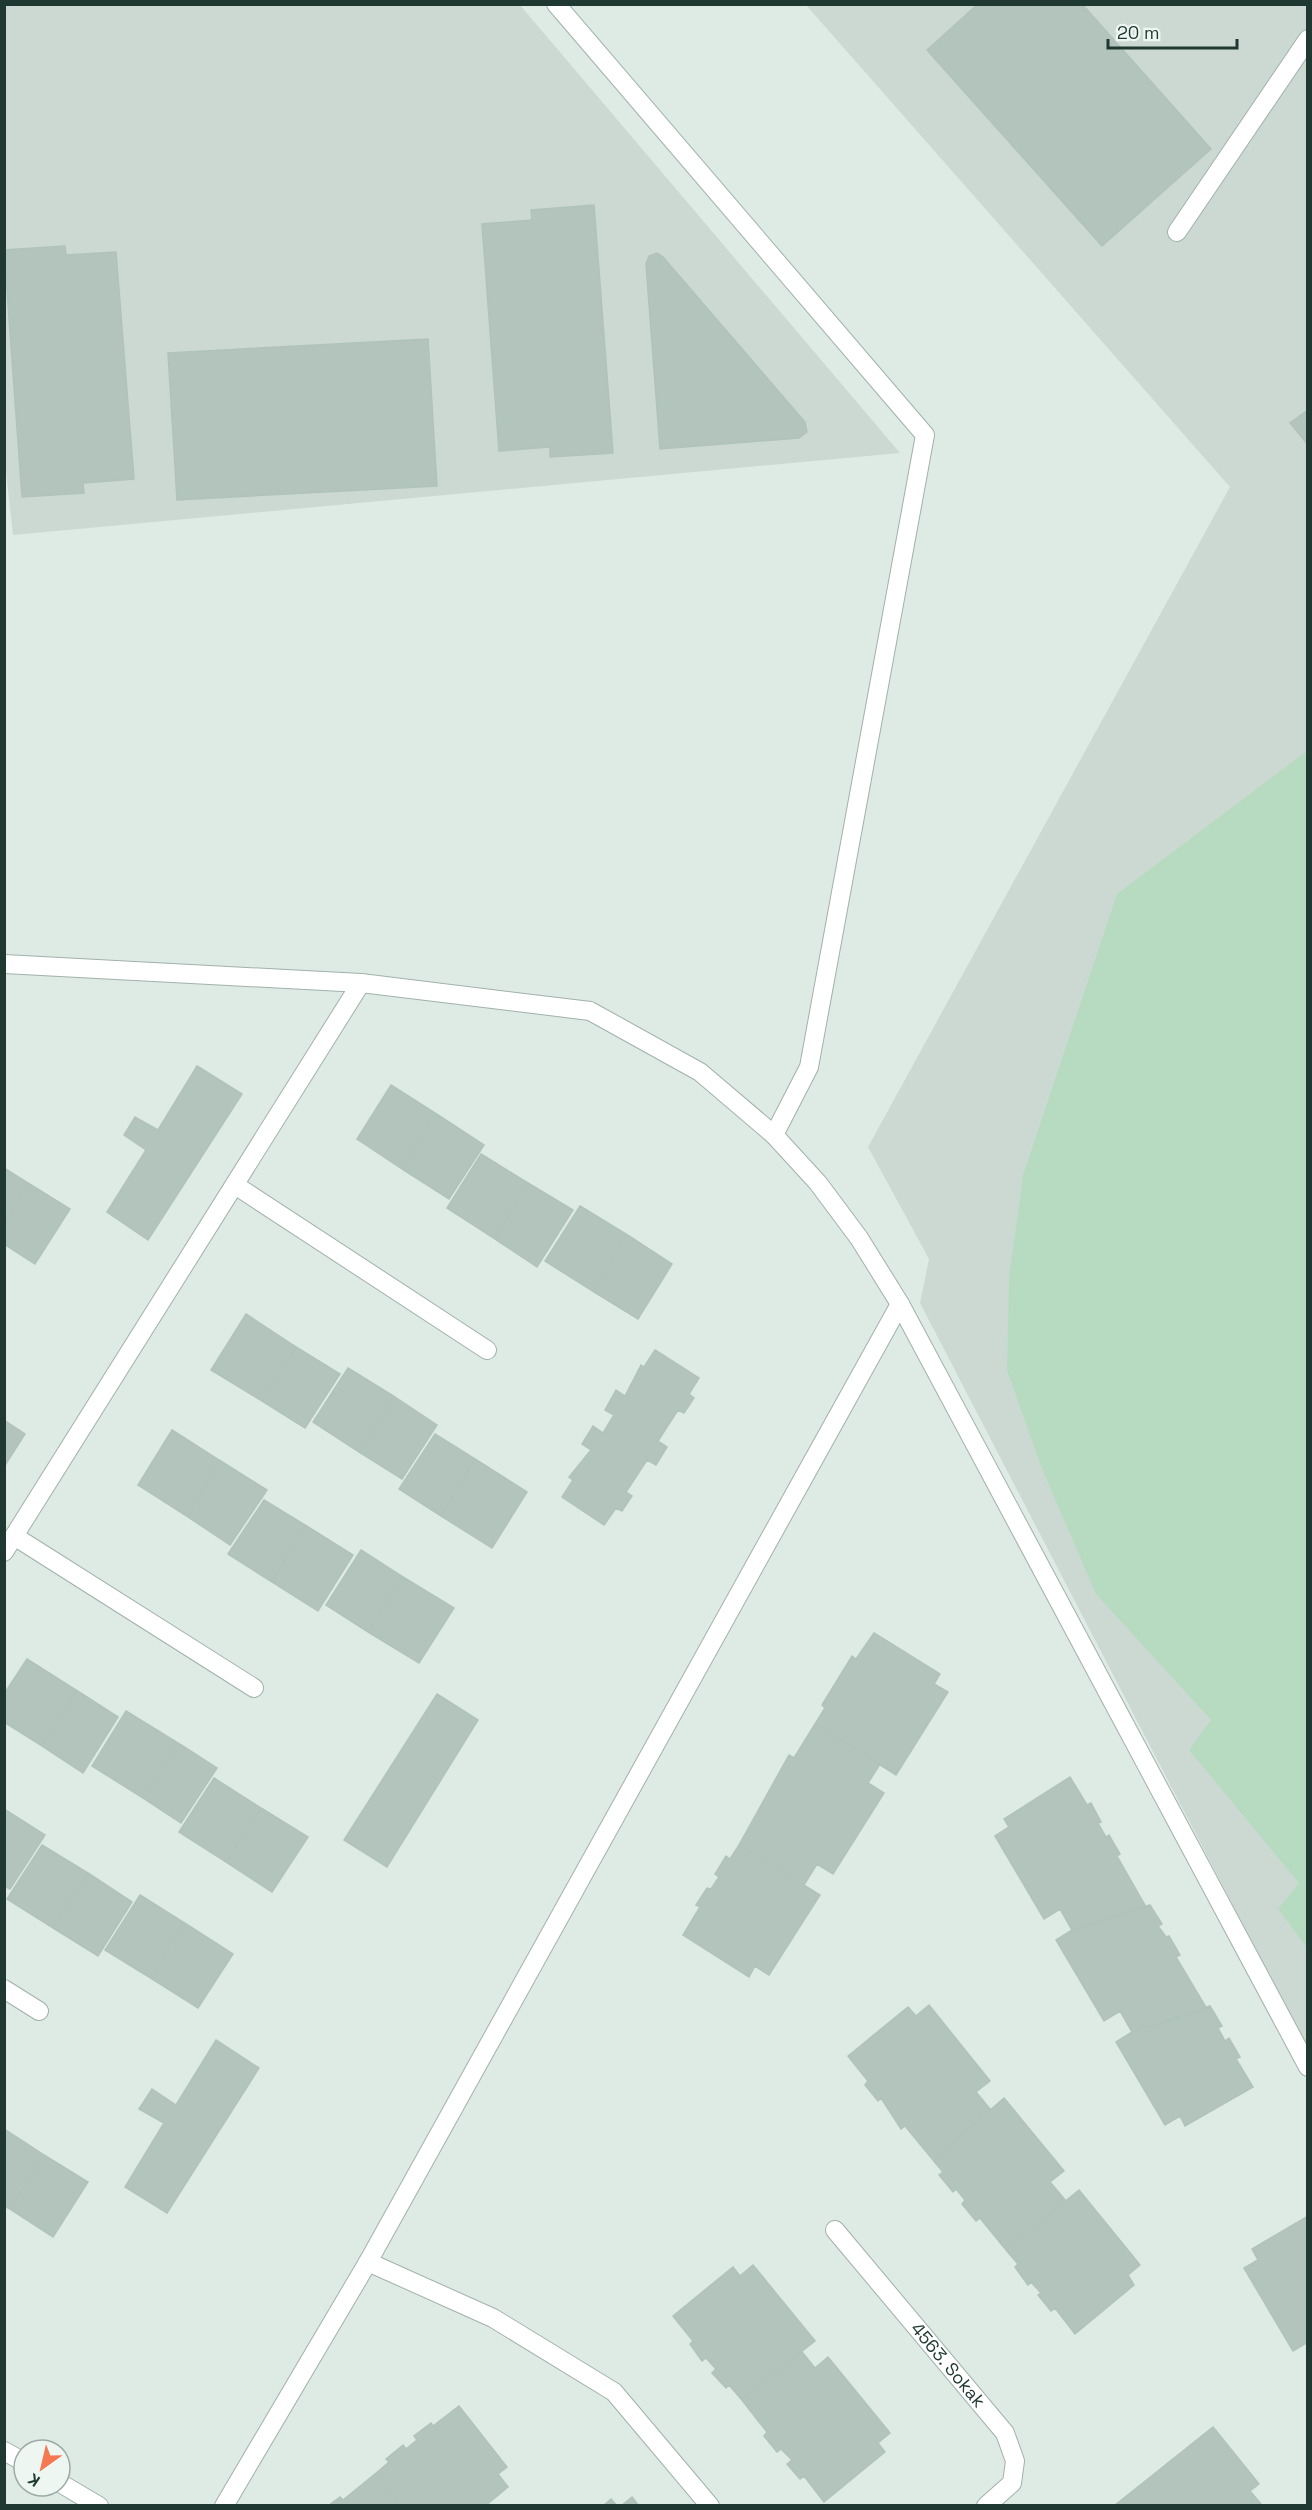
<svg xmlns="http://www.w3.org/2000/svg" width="1312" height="2510" viewBox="0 0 1312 2510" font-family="'Space Grotesk',sans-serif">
<rect width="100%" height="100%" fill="#deeae4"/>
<path fill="#ccd9d3" d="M4,5H520L900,453L13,535L4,453Z
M806,5H1307V2048L920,1303L929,1259L868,1147L1230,487Z"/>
<path fill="#b6dbc0" d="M1307,751V1948L1278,1909L1299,1883L1189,1750L1211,1720L1096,1594L1042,1469L1007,1370L1009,1277L1023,1175L1117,894Z"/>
<path fill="#b3c4bd" stroke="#b0c3bb" stroke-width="1.5" d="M978,4H1082L1211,149L1102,246L927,50Z
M594,205L613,453L550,457V447L499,451L482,224L532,220L531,210Z
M65,246L66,255L116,252L134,479L83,483L84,493L22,497L4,250Z
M657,253L663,257L805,422L807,432L799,438L660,449L646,264L649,256Z
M428,339L437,486L177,500L168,353Z
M1308,410V445L1290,423Z
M197,1066L242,1094L148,1240L107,1212L146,1150L124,1135L135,1117L158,1130Z
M391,1085L435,1113L402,1169L357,1139Z
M435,1113L484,1145L449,1199L402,1169Z
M481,1154L528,1183L495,1239L447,1208Z
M4,1168L28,1183L4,1225Z
M28,1183L70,1209L35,1264L4,1244V1225Z
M528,1183L573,1210L537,1267L495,1239Z
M580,1206L626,1234L594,1292L545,1261Z
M626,1234L672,1264L638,1319L594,1292Z
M246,1314L296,1347L262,1401L211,1370Z
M296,1347L340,1374L305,1428L262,1401Z
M655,1350L699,1378L689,1394L694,1398L684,1413L678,1410L658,1441L667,1447L656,1465L647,1460L626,1492L632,1496L622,1511L616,1508L604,1525L562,1497L573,1480L569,1477L591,1450L582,1444L593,1426L603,1433L614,1415L605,1410L616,1390L625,1396L641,1365L644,1367Z
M348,1368L395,1397L359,1452L313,1422Z
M395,1397L437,1425L402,1479L359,1452Z
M4,1420L25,1434L4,1467Z
M172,1430L219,1460L188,1517L138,1485Z
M435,1434L475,1459L441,1516L399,1489Z
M475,1459L527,1492L492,1548L441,1516Z
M219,1460L267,1490L230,1545L188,1517Z
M264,1500L305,1525L272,1582L228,1554Z
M305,1525L353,1555L318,1611L272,1582Z
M361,1550L403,1577L368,1632L326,1605Z
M403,1577L454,1608L419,1663L368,1632Z
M874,1633L940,1674L934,1684L948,1692L896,1775L815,1724L825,1708L822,1705L852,1656L856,1659Z
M27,1659L76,1690L42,1746L4,1722V1694Z
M76,1690L118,1717L83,1773L42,1746Z
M437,1694L478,1720L387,1867L344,1840Z
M126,1711L178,1743L143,1798L92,1766Z
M815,1724L880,1764L868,1783L884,1793L833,1874L817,1864L804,1885L739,1845L789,1755L794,1758Z
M178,1743L217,1768L181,1823L143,1798Z
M1070,1777L1087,1805L1091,1803L1101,1822L1098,1823L1106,1837L1109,1835L1120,1854L1117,1856L1146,1907L1072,1930L1060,1909L1044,1919L995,1836L1009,1827L1004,1819Z
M214,1778L261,1808L226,1862L179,1832Z
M261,1808L308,1837L272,1892L226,1862Z
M4,1809L45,1835L10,1889L4,1886Z
M42,1845L88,1873L53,1928L7,1899Z
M739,1845L820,1895L769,1975L755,1966L749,1977L683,1935L700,1907L696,1905L707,1888L711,1889L719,1877L715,1874L726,1856L730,1859Z
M88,1873L132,1902L98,1956L53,1928Z
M140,1895L183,1922L152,1979L105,1950Z
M1150,1905L1162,1924L1158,1926L1166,1937L1169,1936L1180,1955L1176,1957L1207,2009L1132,2032L1120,2011L1104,2021L1056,1940L1072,1930Z
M183,1922L233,1954L198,2008L152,1979Z
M929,2005L990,2081L976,2092L990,2109L933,2160L905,2126L901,2129L881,2098L878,2101L865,2085L868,2081L848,2056L908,2007L916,2016Z
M1210,2006L1222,2026L1218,2028L1225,2041L1229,2038L1240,2057L1236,2059L1253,2087L1185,2126L1180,2116L1165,2125L1116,2042L1132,2032Z
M216,2040L259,2068L167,2213L125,2187L164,2123L139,2109L152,2089L176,2105Z
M1004,2098L1064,2171L1050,2182L1066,2201L1006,2250L980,2218L976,2221L962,2204L965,2200L956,2189L953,2192L939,2175L943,2172L933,2160Z
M4,2129L44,2155L10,2209L4,2206Z
M44,2155L88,2182L53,2237L10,2209Z
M1079,2190L1140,2265L1128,2275L1134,2285L1075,2334L1055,2308L1051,2311L1038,2295L1041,2293L1031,2282L1028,2285L1015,2267L1018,2264L1006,2250Z
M1308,2216V2342L1293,2351L1244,2268L1258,2260L1252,2249Z
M753,2265L815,2341L741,2399L729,2385L726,2388L712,2373L716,2369L706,2358L702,2361L690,2344L693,2341L673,2316L733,2267L740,2276Z
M802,2352L815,2368L828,2357L890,2433L878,2443L885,2452L824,2502L804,2476L800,2479L787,2464L792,2460L781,2449L777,2452L764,2436L767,2432L741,2399Z
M459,2406L507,2467L498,2474L508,2487L485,2506H403L375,2474L389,2462L386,2459L403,2445L406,2449L417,2440L414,2436L431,2423L433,2426Z
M1213,2427L1259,2484L1250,2491L1261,2504L1259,2506H1114Z
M375,2474L403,2506H328L340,2497L343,2500Z
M632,2497L639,2506H621Z
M611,2499L617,2506H603Z"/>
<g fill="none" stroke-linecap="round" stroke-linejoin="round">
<defs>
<path id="lane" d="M1177,232L1308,39
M235,1185L487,1350
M14,1536L254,1688
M4,1989L39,2011"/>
<g id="street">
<path d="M556,4L925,435L809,1067L774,1135"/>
<path d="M4,964L361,983L590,1011L700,1072L774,1135L818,1183L859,1238L900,1304L1308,2067"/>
<path d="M4,1552L361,983"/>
<path id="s1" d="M835,2230L1005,2433L1015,2461L1012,2483L986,2506"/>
<path d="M368,2262L493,2318L614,2392L710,2506"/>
<path d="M4,2451L24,2462"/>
<path d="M60,2483L99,2506"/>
<path d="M224,2506L368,2262L900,1304"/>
</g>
</defs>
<use href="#lane" stroke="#a1b1ab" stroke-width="20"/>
<use href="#street" stroke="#a1b1ab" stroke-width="20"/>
<use href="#lane" stroke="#fff" stroke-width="18"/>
<use href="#street" stroke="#fff" stroke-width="18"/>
</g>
<g text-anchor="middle" stroke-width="4.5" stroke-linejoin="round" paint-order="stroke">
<g font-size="18" fill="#1f3932" stroke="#eef6f2">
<text dy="6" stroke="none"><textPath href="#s1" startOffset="176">4563. Sokak</textPath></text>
</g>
</g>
<rect width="1312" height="2510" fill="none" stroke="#1f3932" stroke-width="12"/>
<g transform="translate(42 2468) rotate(214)"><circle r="28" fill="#eef6f2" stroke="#9baaa5" stroke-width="1.5"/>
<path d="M0-4.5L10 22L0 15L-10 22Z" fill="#f37853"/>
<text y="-9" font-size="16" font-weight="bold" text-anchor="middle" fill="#1f3932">K</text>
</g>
<path d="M1108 39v9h129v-9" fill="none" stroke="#1f3932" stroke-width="3"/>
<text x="1117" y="39" font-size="18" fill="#1f3932" stroke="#eef6f2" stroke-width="4.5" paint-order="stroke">20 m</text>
</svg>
